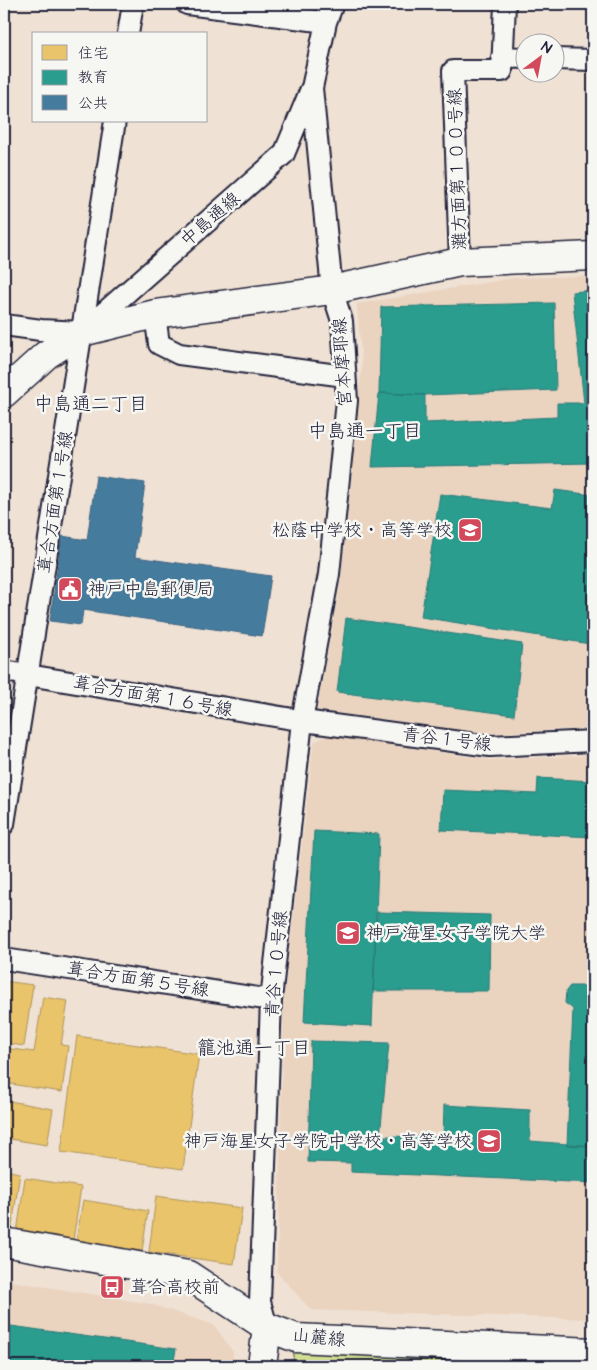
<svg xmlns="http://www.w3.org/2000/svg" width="597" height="1370" viewBox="0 0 597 1370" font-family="'Architects Daughter','Klee One',sans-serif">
<rect width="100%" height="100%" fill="#efe1d4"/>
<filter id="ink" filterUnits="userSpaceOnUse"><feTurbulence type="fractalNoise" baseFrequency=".02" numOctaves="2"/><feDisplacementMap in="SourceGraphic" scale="10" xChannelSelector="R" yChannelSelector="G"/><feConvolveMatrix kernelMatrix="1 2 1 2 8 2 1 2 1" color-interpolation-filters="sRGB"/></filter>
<g filter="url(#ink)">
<path fill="#ead3bf" d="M593,276V728L488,733L317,710L340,588L353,471V448L362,365L357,304L514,278Z
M327,736L491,760L593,755V1319L311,1310L277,1272L284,999L314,742Z
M4,1280L150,1304L214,1325L233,1352L232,1366H4Z"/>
<path fill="#d2df93" stroke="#7a8067" d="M296,1338L593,1362V1366H292Z"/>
<path fill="#e9c46a" stroke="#ad935c" d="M4,981L33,985L24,1046L4,1043Z
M43,997L68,1001L61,1045L68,1046L62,1092L4,1083V1048L34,1052Z
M77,1036L199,1054L183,1169L61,1152Z
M4,1100L53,1109L47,1145L4,1138Z
M4,1170L20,1173L11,1233L4,1232Z
M25,1178L81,1187L73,1241L17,1232Z
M156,1196L242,1208L234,1264L149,1252Z
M83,1200L148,1211L142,1251L76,1241Z"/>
<path fill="#2a9d8f" stroke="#287876" d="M593,290V463L372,467L379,393L425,395V423L557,417V403H584L572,292Z
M554,303L556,390L425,395L379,393L381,307Z
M555,490L593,495L591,515L593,516V624L590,644L421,617L440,494L552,508Z
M346,618L522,644L514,715L337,692Z
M538,778L593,781V837L441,830L443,790L537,794Z
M314,831L379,834L372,1026L304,1022Z
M377,912L490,915L489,991H373Z
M570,986H582L588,990V996H593V1146L567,1145L573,1009L565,1003L566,991Z
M311,1041L389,1043L380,1136L443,1137L444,1105L530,1110V1141L593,1146V1183L351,1172V1163L308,1162Z
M4,1325L176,1349L173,1366H4Z"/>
<path fill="#457b9d" stroke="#3a6080" d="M96,476L145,483L135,557L271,576L262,636L83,610L81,625L50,621L62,536L87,540Z"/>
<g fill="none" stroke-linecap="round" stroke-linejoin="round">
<defs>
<path id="street" d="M187,4L326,22
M128,34L133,4
M502,57L524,58
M554,59L593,60
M460,262L453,71H502L505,4
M155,314L159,344L179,354L345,376
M4,325L41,330L82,332L284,154L311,89
M4,671L311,722L490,746L593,741
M4,824L115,121
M4,959L271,1000
M267,1327L260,1302L271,1000L302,721L329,574L347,401L342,321L332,290L312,88L326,22L333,4"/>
<path id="secondary" d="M4,393L46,355L82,332L155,314L332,290L460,262L593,256
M262,1366L267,1327"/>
<path id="primary" d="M4,1242L188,1275L267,1327L296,1338L593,1352"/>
</defs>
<use href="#street" stroke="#22223b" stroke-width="24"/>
<use href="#secondary" stroke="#22223b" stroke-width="31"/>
<use href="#primary" stroke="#22223b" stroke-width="31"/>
<use href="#street" stroke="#f6f6f2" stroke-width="20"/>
<use href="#secondary" stroke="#f6f6f2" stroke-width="28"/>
<use href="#primary" stroke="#f6f6f2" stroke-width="28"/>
</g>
</g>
<defs>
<symbol id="school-square" viewBox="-11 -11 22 22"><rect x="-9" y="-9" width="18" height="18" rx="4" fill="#d1495b" stroke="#f6f6f2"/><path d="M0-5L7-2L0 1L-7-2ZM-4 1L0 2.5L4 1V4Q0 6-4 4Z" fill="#fff"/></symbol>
<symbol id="civic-square" viewBox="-11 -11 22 22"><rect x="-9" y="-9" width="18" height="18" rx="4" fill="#d1495b" stroke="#f6f6f2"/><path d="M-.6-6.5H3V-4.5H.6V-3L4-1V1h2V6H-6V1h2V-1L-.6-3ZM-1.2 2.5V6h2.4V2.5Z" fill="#fff"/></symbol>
<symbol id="university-square" viewBox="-11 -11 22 22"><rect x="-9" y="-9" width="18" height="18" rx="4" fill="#d1495b" stroke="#f6f6f2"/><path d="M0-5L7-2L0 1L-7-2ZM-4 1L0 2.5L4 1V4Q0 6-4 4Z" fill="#fff"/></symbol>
<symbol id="bus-square" viewBox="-11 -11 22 22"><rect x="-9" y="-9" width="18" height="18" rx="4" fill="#d1495b" stroke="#f6f6f2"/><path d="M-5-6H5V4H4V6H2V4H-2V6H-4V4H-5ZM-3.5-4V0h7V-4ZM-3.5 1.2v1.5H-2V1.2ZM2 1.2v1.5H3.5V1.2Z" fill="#fff"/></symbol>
</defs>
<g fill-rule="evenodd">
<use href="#school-square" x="456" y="516" width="28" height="28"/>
<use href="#civic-square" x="56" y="575" width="28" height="28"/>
<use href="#university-square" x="334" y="919" width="28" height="28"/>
<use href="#school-square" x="475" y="1127" width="28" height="28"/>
<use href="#bus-square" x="98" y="1273" width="28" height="28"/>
</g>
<g text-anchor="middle" stroke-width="5" stroke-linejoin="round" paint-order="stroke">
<g font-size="18" fill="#22223b" stroke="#f6f6f2">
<text transform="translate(457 169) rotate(-92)" y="6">灘方面第１００号線</text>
<text transform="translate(210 219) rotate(-41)" y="6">中島通線</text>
<text transform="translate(342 362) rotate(-94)" y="6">宮本摩耶線</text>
<text transform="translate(55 502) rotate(-81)" y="6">葺合方面第１号線</text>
<text transform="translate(153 696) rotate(10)" y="6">葺合方面第１６号線</text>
<text transform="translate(447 739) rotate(7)" y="6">青谷１号線</text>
<text transform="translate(276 964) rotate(-85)" y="6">青谷１０号線</text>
<text transform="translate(138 979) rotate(9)" y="6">葺合方面第５号線</text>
<text transform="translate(319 1337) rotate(6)" y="6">山麓線</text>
</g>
<g font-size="18" fill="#22223b" stroke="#f6f6f2" text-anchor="start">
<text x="452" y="536" text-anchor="end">松蔭中学校・高等学校</text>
<text x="88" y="595">神戸中島郵便局</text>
<text x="366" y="939">神戸海星女子学院大学</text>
<text x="472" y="1147" text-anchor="end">神戸海星女子学院中学校・高等学校</text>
<text x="130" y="1293">葺合高校前</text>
</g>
<g font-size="19" fill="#22223b" stroke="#f6f6f2">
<text x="91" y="410">中島通二丁目</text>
<text x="365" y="437">中島通一丁目</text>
<text x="254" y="1054">籠池通一丁目</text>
</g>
</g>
<rect width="597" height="1370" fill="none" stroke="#f6f6f2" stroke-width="20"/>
<rect x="10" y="10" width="577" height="1350" fill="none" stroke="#22223b" stroke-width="2" filter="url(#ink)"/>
<rect x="32" y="32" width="175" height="90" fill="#f6f6f2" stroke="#a1a1a9"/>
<rect x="42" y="45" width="25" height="15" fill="#e9c46a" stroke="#a1a1a9"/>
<text x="78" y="58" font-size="15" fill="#22223b">住宅</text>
<rect x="42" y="70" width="25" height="15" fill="#2a9d8f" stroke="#a1a1a9"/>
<text x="78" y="82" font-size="15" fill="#22223b">教育</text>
<rect x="42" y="95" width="25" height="15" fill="#457b9d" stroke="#a1a1a9"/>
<text x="78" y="108" font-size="15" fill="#22223b">公共</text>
<g transform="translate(540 58) rotate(32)"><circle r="24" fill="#f6f6f2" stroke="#a1a1a9"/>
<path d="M0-4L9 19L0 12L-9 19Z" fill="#d1495b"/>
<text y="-8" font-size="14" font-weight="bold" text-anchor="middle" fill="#22223b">N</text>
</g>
</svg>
